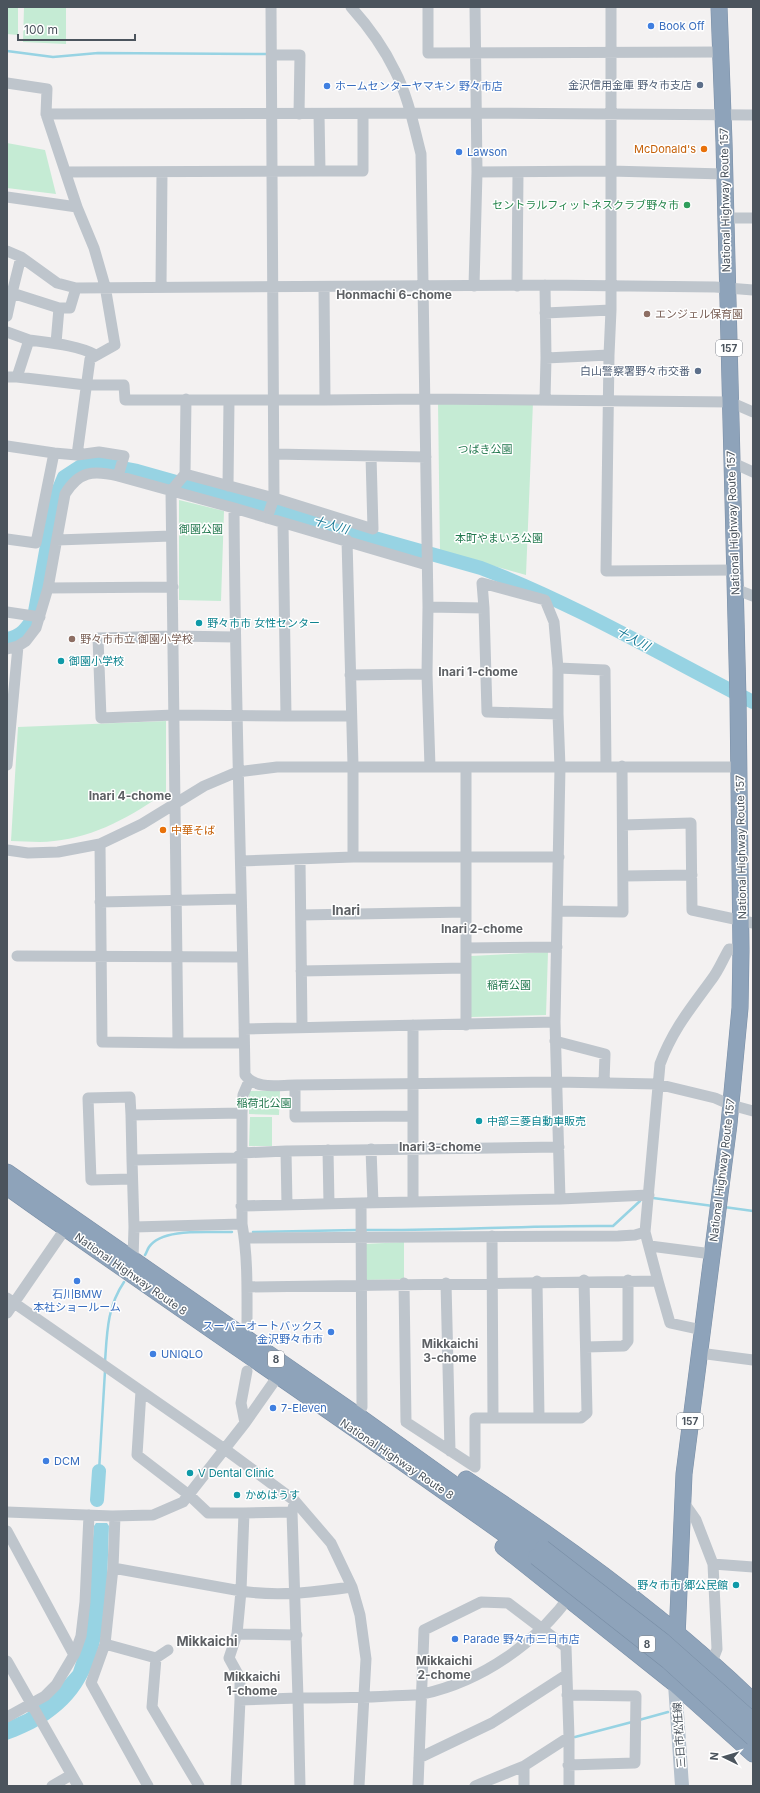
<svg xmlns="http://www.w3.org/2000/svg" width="760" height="1793" viewBox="0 0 760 1793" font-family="Inter,'Noto Sans JP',sans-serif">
<rect width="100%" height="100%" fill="#f3f1f1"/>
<path fill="#c5ebd4" d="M7,7H18V35L7,34Z
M24,7H66V44L23,42Z
M7,143L45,150L56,194L7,188Z
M533,402L526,575L440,551L438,403Z
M179,500L224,511L221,601L179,600Z
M166,721V792C132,816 95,837 54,841C40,843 25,841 11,841L18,727Z
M548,952L546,1015L471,1017V956Z
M249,1091H280L279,1115L249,1114Z
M250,1117H272V1146H249Z
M404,1242V1279L366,1280L365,1244Z"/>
<path fill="#97d3e3" d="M96,1523H107L109,1526C105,1620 114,1703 7,1740V1722L25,1714L48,1699L73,1671L85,1635L94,1526Z"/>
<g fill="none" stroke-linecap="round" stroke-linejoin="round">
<path stroke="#97d3e3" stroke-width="2.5" d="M7,51L53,57L98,53L267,54
M653,1198L713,1206
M724,1207L753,1211
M365,1230C448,1231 530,1225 613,1226L640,1201
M253,1232L357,1230
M145,1255C147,1252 147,1250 149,1247C162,1227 211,1233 232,1232
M105,1362C107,1333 107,1307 124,1282
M99,1471L105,1371
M639,1720L668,1712
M575,1737L632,1722"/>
<path stroke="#97d3e3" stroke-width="14" d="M7,639C21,637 27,628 34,617L56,496L64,477L84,464L95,463L137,471L481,568C575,604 663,656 753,702
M97,1500L99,1471"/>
<defs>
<path id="highway" d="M7,1172L357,1415L543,1548
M7,1187C182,1312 362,1431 536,1557
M466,1479C567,1545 666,1617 753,1701
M503,1547L675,1684L753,1754
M675,1684L684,1474L729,1124L740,1008L741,950L738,699L724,142L719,7"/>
</defs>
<use href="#highway" stroke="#798ea6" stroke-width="17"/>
<path stroke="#bec5cc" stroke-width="11" d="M351,7C368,26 384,48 395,71C408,96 414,127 421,154L428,607L427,674L430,767
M428,7V53L721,52
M272,55H300L299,114
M7,83L47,89L46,114
M320,171H363V114
M66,172L320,171L319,114
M477,172L610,171L724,174
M7,197L77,207
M726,218H753
M7,251L21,257L57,283L76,288L545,285L715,287L753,290
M545,285L546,358L609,355L606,571L734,570
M474,286L477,172L475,7
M517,286L518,173
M161,287L162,172
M324,287L325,400L425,399L730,402L753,412
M7,292L12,293L21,257
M545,313L611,310V7
M7,316L12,293L59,308H70L76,288
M7,332L29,340L17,377H7
M29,340C51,343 77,345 96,355
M56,343L59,308
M609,355L611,310
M17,377L86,385H124L125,400H325
M186,399L185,474L274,498L373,529L371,456
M545,399L546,358
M7,446L54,453
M274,454L426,457
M77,455L90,359L115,345L105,286L94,248L77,207L46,114L476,113L753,115
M731,462L753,472
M185,474L171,491L178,1043H244
M228,486L229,401
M234,508C235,697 242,886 245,1075C256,1090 278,1085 295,1085L557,1082L657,1084L715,1098L731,1105L753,1111
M267,518L274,498L271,7
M283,523L286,716H351
M7,539L36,543L54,453L77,455L99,452L124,456L118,476
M57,540L171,536
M347,540L353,765V857
M48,588L173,587
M735,589L753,596
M428,607L484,608L487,712L558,714V668L605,670L606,766
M484,608L482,583L545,600L554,622L558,668
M7,612L40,617
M235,637L173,636L98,638L101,718L174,715L286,716
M7,649L18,646L26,641L36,628L48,588L65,494C79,471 93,470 118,476L234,508L427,565
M350,675L427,674
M558,714L560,767L555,1022L560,1199
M7,765L18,646
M466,768V1025
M623,825L691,823L692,910L753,923
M100,844L102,1042L178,1043
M7,850L28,853L58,852L100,844L142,824L204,786L237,772L277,767H739
M300,860L302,1027
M241,861L353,857H559
M624,876L692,875
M100,902L241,899
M558,911L623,912L622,766
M301,915L466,912
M466,948L557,947
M17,956L242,957
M301,971L466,968
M244,1029L555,1022
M555,1041L605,1054L604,1082
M295,1085V1117L413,1116
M242,1113L131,1115L132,1160L236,1158L242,1153L286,1151L559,1147
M131,1115L130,1097L88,1098L91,1180L131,1179
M371,1149L373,1203
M328,1150L329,1204
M286,1151L287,1205
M132,1160L134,1227
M413,1202L560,1199L649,1195
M241,1206L361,1203
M492,1236L493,1418
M244,1238L618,1236L635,1235L645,1232
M650,1246L712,1254
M133,1259L134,1227L242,1224
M658,1281L645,1232L660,1064C673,1029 691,1008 712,979C719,970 723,959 729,949L741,950
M404,1283L406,1422L475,1467V1418H539L537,1281
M446,1283L450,1451
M247,1287L658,1281L670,1323L702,1330
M7,1298L226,1450L295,1501L331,1543L352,1587L360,1615L366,1659L359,1786
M7,1313L65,1229
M247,1326C247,1292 248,1257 242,1224V1113L243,1095L249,1081
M586,1347L624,1346L628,1341V1280
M699,1353L753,1360
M141,1391L137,1455L189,1495L208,1513H244L241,1591C279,1597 314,1592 352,1587
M357,1415L362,1407L361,1203L413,1202V1025
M539,1418H581L587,1413L584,1280
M245,1423L241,1403L247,1371
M682,1500L696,1520L713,1564L753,1567
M295,1501L292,1512L298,1698C329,1698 359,1698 389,1696C400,1695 412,1696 423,1694C482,1681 537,1643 572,1593
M7,1512L112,1516L153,1515L183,1502L245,1423L278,1376
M244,1513L292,1512
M115,1516L113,1568L105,1644L91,1683L148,1786
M7,1531L74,1655
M113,1568L241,1591L237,1634L229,1658L240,1678V1700L298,1698L300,1786
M237,1634L297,1635
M105,1644L156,1658L168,1650
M156,1658L152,1707L199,1786
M7,1661L78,1786
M712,1662L717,1649L713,1564
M567,1695L636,1696L635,1763L568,1765
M7,1717L45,1696L56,1685L75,1653L81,1636L85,1602L89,1515
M419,1758L492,1723L566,1675
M524,1766V1786
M52,1786L71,1775
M236,1786L240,1700
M418,1786L424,1630L481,1602L508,1603L566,1647L569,1737
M475,1786L524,1766L569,1737V1786"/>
<path stroke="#b4c0cc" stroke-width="14" d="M675,1684L682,1786"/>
<use href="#highway" stroke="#8ea3ba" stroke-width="16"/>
<defs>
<path id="highway-bridge" d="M543,1548L663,1641L753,1721
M536,1557L668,1661L753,1738"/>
</defs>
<use href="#highway-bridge" stroke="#798ea6" stroke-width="17" stroke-linecap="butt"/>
<use href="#highway-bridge" stroke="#8ea3ba" stroke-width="16"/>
</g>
<g fill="#3f7fe0" stroke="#fff" stroke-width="1.5">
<circle cx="651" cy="26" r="4"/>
<circle cx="327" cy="86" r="4"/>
<circle cx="459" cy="152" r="4"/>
<circle cx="77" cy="1281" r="4"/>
<circle cx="331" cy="1332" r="4"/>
<circle cx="153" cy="1354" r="4"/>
<circle cx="273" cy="1408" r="4"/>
<circle cx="46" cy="1461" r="4"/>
<circle cx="455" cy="1639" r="4"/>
</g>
<g fill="#5c6f8a" stroke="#fff" stroke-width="1.5">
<circle cx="700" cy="85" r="4"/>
<circle cx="698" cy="371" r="4"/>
</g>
<g fill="#e8710a" stroke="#fff" stroke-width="1.5">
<circle cx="704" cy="149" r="4"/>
<circle cx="163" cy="830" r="4"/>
</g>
<circle fill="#2e9e5b" stroke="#fff" stroke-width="1.5" cx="687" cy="205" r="4"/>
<g fill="#8d6e63" stroke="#fff" stroke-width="1.5">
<circle cx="647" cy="314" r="4"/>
<circle cx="72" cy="639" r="4"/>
</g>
<g fill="#0f9aa8" stroke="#fff" stroke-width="1.5">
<circle cx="199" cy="623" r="4"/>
<circle cx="61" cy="661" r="4"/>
<circle cx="479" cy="1121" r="4"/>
<circle cx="190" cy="1473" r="4"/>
<circle cx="237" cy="1495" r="4"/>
<circle cx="736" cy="1585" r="4"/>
</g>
<g text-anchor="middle" stroke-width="3" stroke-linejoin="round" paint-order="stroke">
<g fill="#fff" stroke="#81878e" stroke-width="1">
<rect x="716" y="340" width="26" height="16" rx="3"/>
<rect x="268" y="1351" width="16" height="16" rx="3"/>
<rect x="677" y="1413" width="26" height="16" rx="3"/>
<rect x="639" y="1636" width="16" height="16" rx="3"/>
</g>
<g font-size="10" font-weight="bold" fill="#4b545d">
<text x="729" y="352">157</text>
<text x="276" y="1363">8</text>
<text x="690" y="1425">157</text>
<text x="647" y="1648">8</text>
</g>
<g font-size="11" fill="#366cbe" stroke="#fff" text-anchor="start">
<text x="659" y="30">Book Off</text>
<text x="335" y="90">ホームセンターヤマキシ 野々市店</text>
<text x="467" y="156">Lawson</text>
<text x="77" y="1298" text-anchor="middle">石川BMW<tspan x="77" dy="13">本社ショールーム</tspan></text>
<text x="323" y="1330" text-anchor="end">スーパーオートバックス<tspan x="323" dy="13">金沢野々市市</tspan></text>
<text x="161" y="1358">UNIQLO</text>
<text x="281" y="1412">7-Eleven</text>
<text x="54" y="1465">DCM</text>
<text x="463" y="1643">Parade 野々市三日市店</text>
</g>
<g font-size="11" fill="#4e5e75" stroke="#fff" text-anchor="end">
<text x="692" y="89">金沢信用金庫 野々市支店</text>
<text x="690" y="375">白山警察署野々市交番</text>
</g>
<g font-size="11" fill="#c56008" stroke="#fff" text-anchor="end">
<text x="696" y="153">McDonald's</text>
<text x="171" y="834" text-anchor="start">中華そば</text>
</g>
<g font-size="11" fill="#4b545d" stroke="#fff">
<text transform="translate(725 200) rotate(-91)" y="4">National Highway Route 157</text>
<text transform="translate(733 523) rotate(-92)" y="4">National Highway Route 157</text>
<text transform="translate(741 847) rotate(-91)" y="4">National Highway Route 157</text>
<text transform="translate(722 1170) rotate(-83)" y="4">National Highway Route 157</text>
<text transform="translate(131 1274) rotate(35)" y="4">National Highway Route 8</text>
<text transform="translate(397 1459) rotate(34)" y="4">National Highway Route 8</text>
<text transform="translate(679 1735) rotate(-94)" y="4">三日市松任線</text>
</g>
<g font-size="11" fill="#27864d" stroke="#fff" text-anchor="end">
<text x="679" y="209">セントラルフィットネスクラブ野々市</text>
</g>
<g font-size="11" fill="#785e54" stroke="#fff" text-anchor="start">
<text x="655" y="318">エンジェル保育園</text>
<text x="80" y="643">野々市市立 御園小学校</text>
</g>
<g font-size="11" fill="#22784e" stroke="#fff">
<text x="485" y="453">つばき公園</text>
<text x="201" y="533">御園公園</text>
<text x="499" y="542">本町やまいろ公園</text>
<text x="509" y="989">稲荷公園</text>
<text x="264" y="1107">稲荷北公園</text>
</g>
<g font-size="11" fill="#0d838f" stroke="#fff" text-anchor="start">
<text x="207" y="627">野々市市 女性センター</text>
<text x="69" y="665">御園小学校</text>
<text x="487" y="1125">中部三菱自動車販売</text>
<text x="198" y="1477">V Dental Clinic</text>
<text x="245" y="1499">かめはうす</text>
<text x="728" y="1589" text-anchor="end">野々市市 郷公民館</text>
</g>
<g font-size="12" font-weight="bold" fill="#5e6165" stroke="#fff">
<text x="394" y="299">Honmachi 6-chome</text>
<text x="478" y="676">Inari 1-chome</text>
<text x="130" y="800">Inari 4-chome</text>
<text x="482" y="933">Inari 2-chome</text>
<text x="440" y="1151">Inari 3-chome</text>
<text x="450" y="1348">Mikkaichi<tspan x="450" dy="14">3-chome</tspan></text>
<text x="444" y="1665">Mikkaichi<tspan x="444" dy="14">2-chome</tspan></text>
<text x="252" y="1681">Mikkaichi<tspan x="252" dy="14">1-chome</tspan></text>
</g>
<g font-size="12" font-style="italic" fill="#1b7b97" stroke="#fff">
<text transform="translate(331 525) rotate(16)" y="4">十人川</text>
<text transform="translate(633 639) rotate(28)" y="4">十人川</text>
</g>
<g font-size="13" font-weight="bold" fill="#5e6165" stroke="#fff">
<text x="346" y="915">Inari</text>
<text x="207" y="1646">Mikkaichi</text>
</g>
</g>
<rect width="760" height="1793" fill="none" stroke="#4b545d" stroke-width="16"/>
<g transform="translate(724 1757) rotate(275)" stroke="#ffffff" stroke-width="3" paint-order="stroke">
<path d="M0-3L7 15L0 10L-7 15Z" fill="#4b545d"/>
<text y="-6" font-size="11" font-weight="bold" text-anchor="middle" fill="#4b545d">N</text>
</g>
<path d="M18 34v6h117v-6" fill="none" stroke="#4b545d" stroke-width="2"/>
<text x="24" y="34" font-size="12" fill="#4b545d" stroke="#ffffff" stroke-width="3" paint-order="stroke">100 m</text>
</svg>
